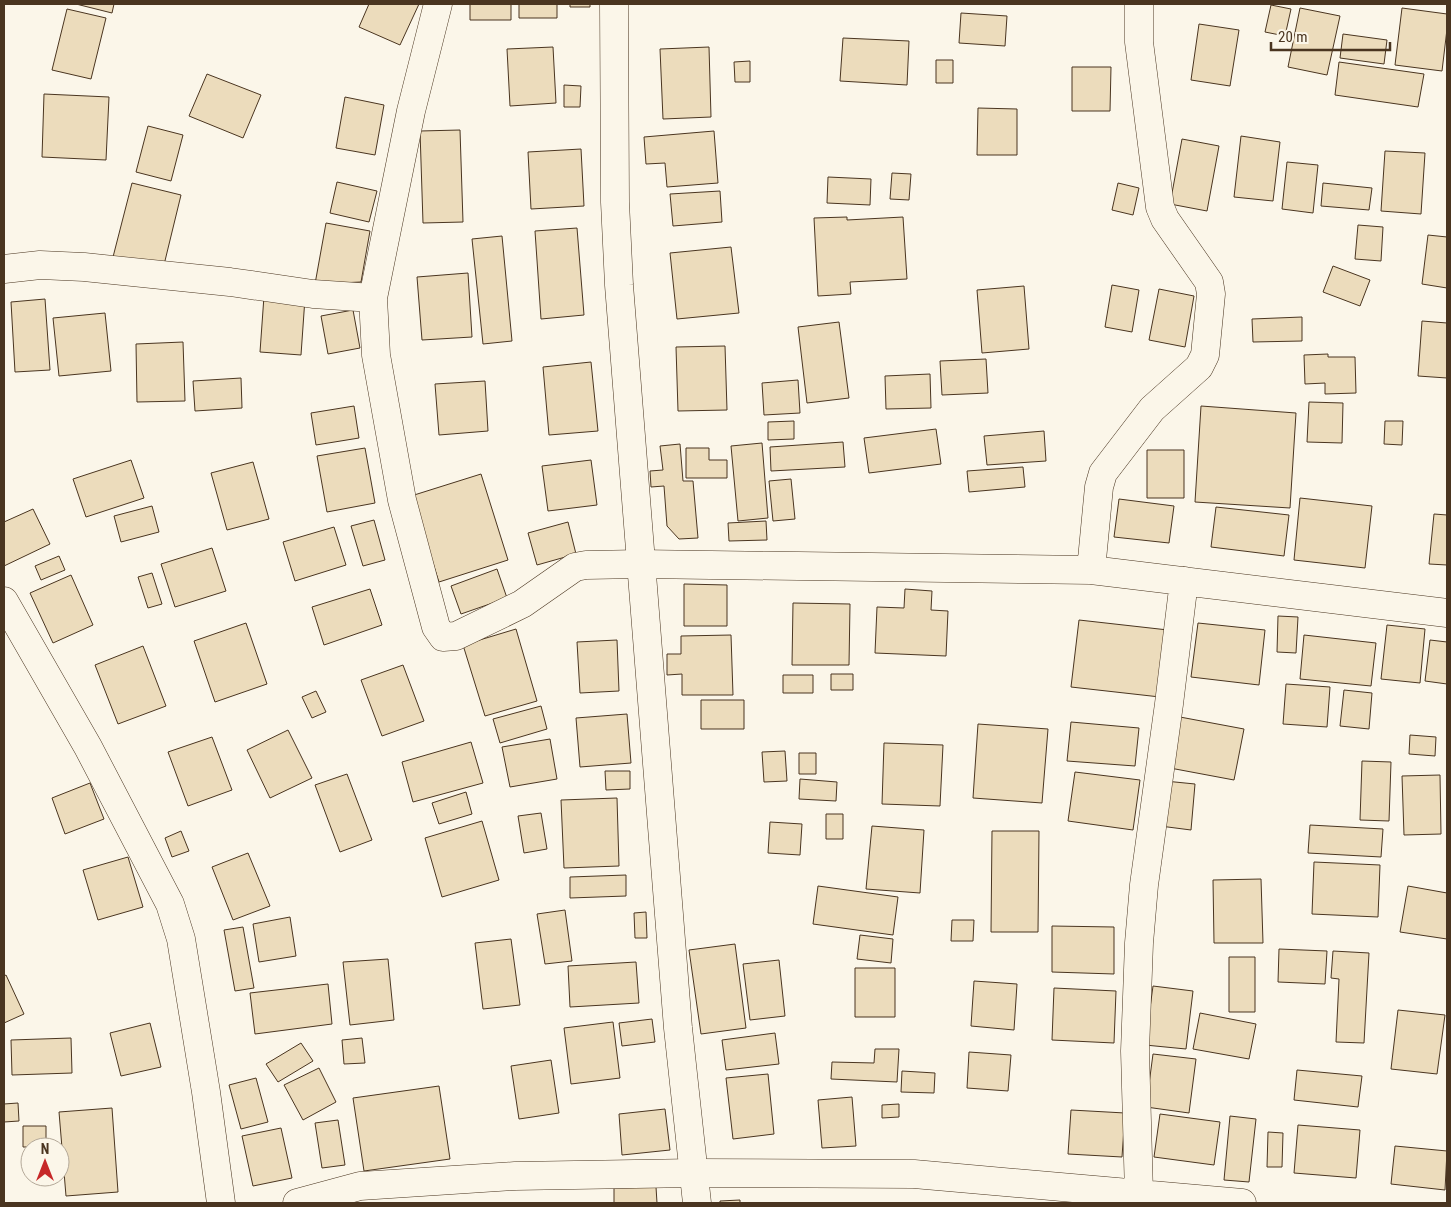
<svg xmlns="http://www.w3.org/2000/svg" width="1451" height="1207" viewBox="0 0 1451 1207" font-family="'Roboto Condensed',sans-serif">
<rect width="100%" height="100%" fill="#fbf6e9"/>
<path fill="#ecdcbc" stroke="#4a3520" d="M76,4H114L112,13Z
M369,4H419L400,45L359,27Z
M470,4H511V20H470Z
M519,4H557V18H519Z
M570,4H590V7H570Z
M1271,5L1291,9L1285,36L1265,32Z
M1300,8L1340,16L1327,75L1288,67Z
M1402,8L1447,14V29L1442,71L1395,65Z
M67,9L106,18L91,79L52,70Z
M961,13L1007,16L1005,46L959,43Z
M1199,24L1239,30L1230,86L1191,80Z
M1343,34L1387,40L1384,64L1340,58Z
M843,38L909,41L907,85L840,81Z
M553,47L556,103L510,106L507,49Z
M709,47L711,117L663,119L660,49Z
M936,60H953V83H936Z
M750,61V82H735L734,62Z
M1339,62L1424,74L1418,107L1335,95Z
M1072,67H1111L1110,111H1072Z
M207,74L261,95L243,138L189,116Z
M564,85L581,86L580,107H564Z
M44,94L109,97L106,160L42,157Z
M345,97L384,105L375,155L336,148Z
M978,108L1017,109V155H977Z
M148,126L183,135L171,181L136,172Z
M460,130L463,222L423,223L420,131Z
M714,131L718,183L667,187L665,163L646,164L644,137Z
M1241,136L1280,142L1273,201L1234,197Z
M1182,139L1219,146L1207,211L1170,204Z
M581,149L584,206L531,209L528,152Z
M1385,151L1425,153L1421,214L1381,211Z
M1287,162L1318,165L1313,213L1282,209Z
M892,173L911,174L909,200L890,199Z
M828,177L871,179L870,205L827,203Z
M337,182L377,191L369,222L330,213Z
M132,183L181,195L163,269L113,257Z
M1118,183L1139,188L1133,215L1112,210Z
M1323,183L1372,188L1369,210L1321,206Z
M720,191L722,222L673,226L670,194Z
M847,217V220L903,217L907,279L850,282L851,294L818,296L814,218Z
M326,223L370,231L361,282L315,284Z
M1358,225L1383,227L1381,261L1355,259Z
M577,228L584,315L541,319L535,231Z
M1428,235L1447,237V288L1422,284Z
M502,236L512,341L483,344L472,239Z
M731,247L739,313L677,319L670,253Z
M1333,266L1370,280L1360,306L1323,292Z
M468,273L472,337L422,340L417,277Z
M1112,285L1139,290L1132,332L1105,327Z
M1024,286L1029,349L982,353L977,290Z
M1159,289L1194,296L1185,347L1149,340Z
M264,296L305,298L301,355L260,352Z
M45,299L50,370L15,372L11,302Z
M353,310L360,348L328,354L321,316Z
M105,313L111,371L59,376L53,318Z
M1302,317V341L1253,342L1252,319Z
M1422,321L1447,323V378L1418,376Z
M839,322L849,398L807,403L798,327Z
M183,342L185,401L137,402L136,344Z
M725,346L727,410L678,411L676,347Z
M1328,354V357H1355L1356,393L1325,394V383L1305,384L1304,355Z
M986,359L988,393L942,395L940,361Z
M591,362L598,431L549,435L543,367Z
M930,374L931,408L886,409L885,376Z
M241,378L242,408L195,411L193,381Z
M798,380L800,413L764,415L762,383Z
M485,381L488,431L439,435L435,384Z
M1309,402L1343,403L1342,443L1307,442Z
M354,406L359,438L316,445L311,413Z
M1201,406L1296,413L1290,508L1195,502Z
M794,421V439L768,440V422Z
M1385,421H1403L1402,445L1384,444Z
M936,429L941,464L869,473L864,438Z
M1044,431L1046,461L987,465L984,436Z
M843,442L845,467L771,471L770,447Z
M762,443L768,518L738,521L731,446Z
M680,444L683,481H693L698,538L679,539L667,526L664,486L651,487L650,471L663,470L660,446Z
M365,448L375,503L327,512L317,456Z
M686,448H709V460H727V478H686Z
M1147,450H1184V498H1147Z
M131,460L144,498L86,517L73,479Z
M591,460L597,505L548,511L542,466Z
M253,462L269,519L227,530L211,473Z
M1023,467L1025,487L969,492L967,471Z
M481,474L508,560L439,582L411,496Z
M791,479L795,519L773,521L769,481Z
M1300,498L1372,506L1365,568L1294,560Z
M1119,499L1174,506L1169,543L1114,537Z
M152,506L159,532L121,542L114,516Z
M1216,507L1289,515L1284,556L1211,547Z
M33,509L50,544L4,566V522Z
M1434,514L1447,515V565L1429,564Z
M374,520L385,560L363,566L351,526Z
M766,521L767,540L729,541L728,523Z
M568,522L576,554L537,565L528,533Z
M334,527L346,565L295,581L283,542Z
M212,548L226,591L175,607L161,564Z
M59,556L65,570L41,580L35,566Z
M497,569L507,598L461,614L451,586Z
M152,573L162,604L148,608L138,577Z
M71,575L93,625L53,643L30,593Z
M684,584L727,585V626H684Z
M370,589L382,625L324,645L312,607Z
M905,589L932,591L931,610L948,611L946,656L875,653L877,607L904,608Z
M793,603L850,604L849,665H792Z
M1278,616L1298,617L1296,653L1277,652Z
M1079,620L1168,630L1160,697L1071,687Z
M246,623L267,684L215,702L194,641Z
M1198,623L1265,630L1259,685L1191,677Z
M1387,625L1425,629L1420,683L1381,679Z
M516,629L537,701L485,716L463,645Z
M731,635L733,695H682V674L667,675V654H681V636Z
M1304,635L1376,643L1371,686L1300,679Z
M617,640L619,691L580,693L577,642Z
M1430,640L1447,642V684L1425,681Z
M143,646L166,706L118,724L95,665Z
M403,665L424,721L382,736L361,680Z
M831,674H853V690H831Z
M783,675H813V693H783Z
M1286,684L1330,687L1327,727L1283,724Z
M1344,690L1372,693L1369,729L1340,726Z
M316,691L326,712L312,718L302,697Z
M701,700H744V729H701Z
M541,706L547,729L500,743L493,719Z
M627,714L631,763L580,767L576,718Z
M1180,717L1244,729L1234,780L1170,768Z
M1071,722L1139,728L1135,766L1067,761Z
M978,724L1048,729L1042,803L973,798Z
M288,730L312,778L270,798L247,750Z
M1410,735L1436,737L1435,756L1409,754Z
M212,737L232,790L188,806L168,752Z
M550,739L557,779L510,787L502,747Z
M471,742L483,783L413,802L402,762Z
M884,743L943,745L940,806L882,804Z
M785,751L787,781L764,782L762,752Z
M799,753H816V774H799Z
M1362,761L1391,762L1389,821L1360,820Z
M605,771H630V789L606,790Z
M1075,772L1140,780L1133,830L1068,821Z
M347,774L372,840L340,852L315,785Z
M1440,775L1441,834L1404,835L1402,776Z
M800,779L837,782L836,801L799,799Z
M1165,781L1195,784L1191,830L1160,826Z
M90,783L104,819L65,834L52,798Z
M466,792L472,814L439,824L432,803Z
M617,798L619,866L564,868L561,800Z
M541,813L547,849L524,853L518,816Z
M826,814H843V839H826Z
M482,821L499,880L442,897L425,838Z
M770,822L802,824L800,855L768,853Z
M1310,825L1383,829L1381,857L1308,853Z
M872,826L924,830L920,893L866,889Z
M181,831L189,851L172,857L165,838Z
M992,831H1039L1038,932H991Z
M248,853L270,906L233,920L212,867Z
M128,857L143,907L98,920L83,870Z
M1314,862L1380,865L1378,917L1312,914Z
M626,875V896L570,898V877Z
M1261,879L1263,943H1214L1213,880Z
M818,886L898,897L893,935L813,924Z
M1408,886L1447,893V939L1400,932Z
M565,910L572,961L545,964L537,914Z
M646,912L647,938H635L634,913Z
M290,917L296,956L259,962L253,924Z
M952,920H974L973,941H951Z
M1052,926L1114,927V974L1052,972Z
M243,927L254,988L235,991L224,930Z
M860,935L893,939L891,963L857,959Z
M511,939L520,1005L483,1009L475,943Z
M735,944L746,1028L701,1034L689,950Z
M1279,949L1327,951L1325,984L1278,982Z
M1333,951L1369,953L1364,1043L1336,1042L1339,979L1331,978Z
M1229,957H1255V1012H1229Z
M388,959L394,1020L350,1025L343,962Z
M779,960L785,1016L750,1020L743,964Z
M636,962L639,1003L570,1007L568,966Z
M855,968H895V1017H855Z
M6,975L24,1014L4,1023V976Z
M974,981L1017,984L1014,1030L971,1026Z
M328,984L332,1024L255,1034L250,993Z
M1153,986L1193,991L1186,1049L1145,1045Z
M1054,988L1116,991L1114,1043L1052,1040Z
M1398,1010L1445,1015L1437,1074L1391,1069Z
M1200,1013L1256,1024L1249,1059L1193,1049Z
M652,1019L655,1042L622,1046L619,1023Z
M613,1022L620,1078L571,1084L564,1028Z
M150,1023L161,1067L121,1076L110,1033Z
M775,1033L779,1064L726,1070L722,1040Z
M71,1038L72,1073L12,1075L11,1040Z
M362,1038L365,1063L344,1064L342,1040Z
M301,1043L313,1061L278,1082L266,1064Z
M875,1049H899L897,1082L831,1079L832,1062L874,1063Z
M969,1052L1011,1055L1008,1091L967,1088Z
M1153,1054L1196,1059L1189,1113L1146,1107Z
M551,1060L559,1113L519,1119L511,1066Z
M319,1068L336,1102L303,1120L284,1085Z
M1297,1070L1362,1076L1358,1107L1294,1100Z
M902,1071L935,1073L934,1093L901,1092Z
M768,1074L774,1134L733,1139L726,1078Z
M256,1078L268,1122L241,1129L229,1085Z
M439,1086L450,1159L364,1171L353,1098Z
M852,1097L856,1146L822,1148L818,1100Z
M18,1103L19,1121L4,1122V1104Z
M899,1104V1117L882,1118V1105Z
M112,1108L118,1192L66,1196L59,1112Z
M665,1109L670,1150L622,1155L619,1114Z
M1071,1110L1125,1113L1122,1157L1068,1154Z
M1160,1114L1220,1122L1214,1165L1154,1157Z
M1230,1116L1256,1119L1249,1182L1224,1180Z
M338,1120L345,1165L322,1168L315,1123Z
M1298,1125L1360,1130L1356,1178L1294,1173Z
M23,1126H46V1147H23Z
M281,1128L292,1178L253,1186L242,1136Z
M1268,1132L1283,1133L1282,1167H1267Z
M1395,1146L1447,1151L1445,1190L1391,1184Z
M656,1187L657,1203H614V1188Z
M740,1200V1203H720V1201Z"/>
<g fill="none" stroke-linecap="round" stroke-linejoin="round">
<defs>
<path id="street" d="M438,4L411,111L373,298L376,355L402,500L436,627L443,637L456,636L522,604L575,567L586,565L640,564L1091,570L1447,613
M4,269L40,265L84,267L230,282L313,294L373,298
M1091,570L1099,487L1103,473L1152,409L1199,367L1205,355L1211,294L1209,282L1165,219L1160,207L1139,42V4
M4,601L88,747L170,904L181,939L206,1092L221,1203
M1139,1194L1135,1051L1139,943L1144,885L1169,704L1184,581
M297,1203L360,1186L515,1176L694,1173L914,1174L1242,1203"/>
<path id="secondary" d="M614,4L615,202L619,285L678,1028L697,1203"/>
</defs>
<use href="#street" stroke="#4a3520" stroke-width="29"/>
<use href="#secondary" stroke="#4a3520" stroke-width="29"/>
<use href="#street" stroke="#fbf6e9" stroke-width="28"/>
<use href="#secondary" stroke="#fbf6e9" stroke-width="28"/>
</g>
<rect width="1451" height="1207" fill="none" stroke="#4a3520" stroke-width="10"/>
<g transform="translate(45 1162)"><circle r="24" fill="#fbf6e9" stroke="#b4a999"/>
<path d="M0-4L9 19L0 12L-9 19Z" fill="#c62828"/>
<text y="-8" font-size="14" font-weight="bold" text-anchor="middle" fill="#4a3520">N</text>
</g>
<path d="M1271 42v8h119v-8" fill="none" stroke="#4a3520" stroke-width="2.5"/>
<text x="1278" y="42" font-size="15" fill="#4a3520" stroke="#fbf6e9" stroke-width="4" paint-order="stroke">20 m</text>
</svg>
